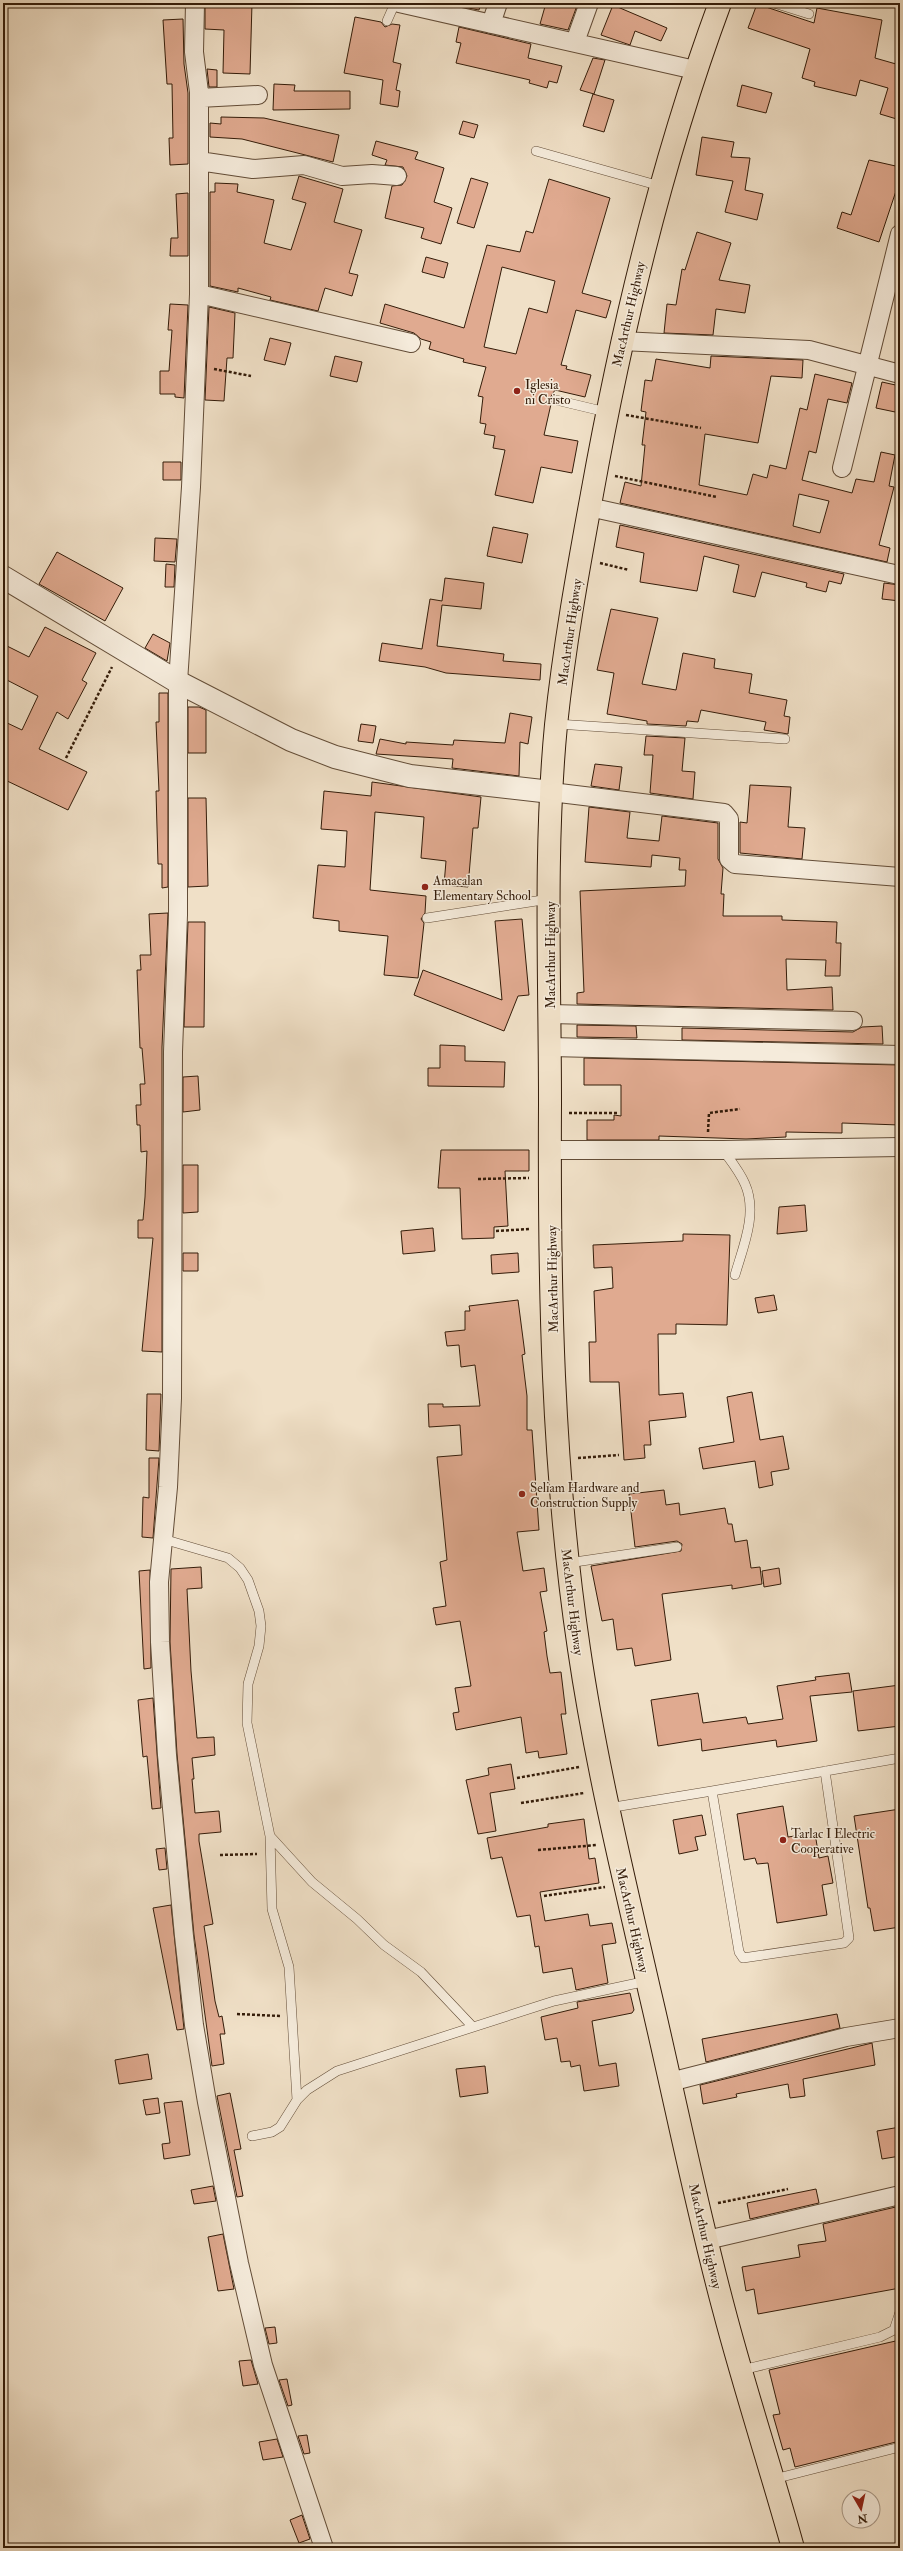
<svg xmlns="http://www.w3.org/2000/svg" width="903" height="2551" viewBox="0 0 903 2551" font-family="'IM FELL Double Pica',serif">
<rect width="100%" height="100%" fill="#f0e0c7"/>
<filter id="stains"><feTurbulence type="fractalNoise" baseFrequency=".005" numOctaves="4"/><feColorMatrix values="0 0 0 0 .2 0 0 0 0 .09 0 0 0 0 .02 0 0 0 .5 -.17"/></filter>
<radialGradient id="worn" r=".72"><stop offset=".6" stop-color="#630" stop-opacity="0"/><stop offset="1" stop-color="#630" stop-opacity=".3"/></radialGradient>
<path fill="#e0aa90" stroke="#341c09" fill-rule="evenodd" d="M225,3H252L250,74L223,73L224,30L205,29V4Z
M464,3H481L479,10L463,7Z
M546,3H578L568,30L540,24Z
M757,4L814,23L817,8L882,20L875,58L896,64L897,61L900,62V120L880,114L888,88L860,80L856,96L814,86L815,82L802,78L810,49L748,28Z
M613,5L667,28L661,41L635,31L630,45L601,35Z
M355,17L381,22L385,27L392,24L400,25L393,62L401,64L396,90L400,91L398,107L380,104L383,80L344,73Z
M183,19L184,64L188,93V164L170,165L169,138H173L172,84H167L163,20Z
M459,27L531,44L528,58L562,66L557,83L549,81L547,88L529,83L530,80L456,63L461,43L456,42Z
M593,58L605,60L594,94L580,90Z
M207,69L217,70V87H209Z
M274,84L295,85L294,91H350V109L273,110Z
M742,85L772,93L766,113L737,106Z
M593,94L614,100L604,132L583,126Z
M221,117L264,118L339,135L333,162L242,139L210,137V123L221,124Z
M463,121L478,125L474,138L459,134Z
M702,137L734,142L731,157L750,158L745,190L763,194L757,220L725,212L733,181L696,175Z
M376,141L418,152L415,159L444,168L434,202L452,208L441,244L421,238L424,228L385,218L392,186L402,185L407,176L403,167L385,165L387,160L372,155Z
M869,160L900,167V179L879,242L837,228L842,212L851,215Z
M299,176L343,189L334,222L362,230L349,273L358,275L352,296L325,288L318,311L270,300L271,297L238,288V292L210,286V192H215V183L238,184L237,192L274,200L264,243L291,250L306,203L292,199Z
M471,178L488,183L474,228L457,223Z
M549,179L610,198L582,293L611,301L606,318L576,310L561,365L567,366L566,369L591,375L585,397L555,390L550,398L551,404L544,435L578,441L572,473L541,467L533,503L495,495L505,450L493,448L495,436L484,434L486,424L480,423L483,397L478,396L486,367L463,362L464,359L429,349L431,342L421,339L414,333L380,323L385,304L464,328L487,245L520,252L526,231L533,233ZM502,267L555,281L547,313L529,308L516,354L484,347Z
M188,193V256H170L171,238H178L176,194Z
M697,232L731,243L719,280L750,285L745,313L716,309L713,335L664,333L667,304L676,305L682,269L685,270Z
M426,257L448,263L444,278L422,272Z
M170,304L188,305L184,398L175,397V394H160V371H169L172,330H168Z
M209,307L235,313L233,358H227L224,401L205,400Z
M270,338L291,343L285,365L264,360Z
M335,356L362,362L357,382L330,376Z
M711,356L803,360L802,378L771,376L758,443L705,434L699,485L747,495L753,474L767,478L770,465L786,469L800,408L807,410L815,374L852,383L847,403L828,399L816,453L809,451L802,480L852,493L856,479L874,482L881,452L895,455L889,486L894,487L879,545L890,548L887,562L620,503L625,482L641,486L645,445H642L646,412L641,411L645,380L652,381L656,359L710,368ZM799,494L829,501L820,533L793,526Z
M882,382L900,386V413L876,408Z
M163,462H181V480H163Z
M620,525L844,574L841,584L829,581L826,592L806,587L807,583L762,572L755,597L733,592L739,565L704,556L697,591L640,582L644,553L616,547Z
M493,527L528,534L522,563L487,556Z
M155,538L177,539L175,562L154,561Z
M57,552L123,588L105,621L39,584Z
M166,564L175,565L174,587H165Z
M445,578L484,583L481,609L442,605L437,646L504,654L503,661L541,664L540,680L446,673L425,667L379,661L382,643L422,649L430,599L442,601Z
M884,583L900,585V601L882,599Z
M611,609L658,618L642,684L676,690L683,653L715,659L714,668L752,674L749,693L787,700L784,716L790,717L788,734L764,730L766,722L701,710L698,722L687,721L686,726L647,724V721L607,714L614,673L597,670Z
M45,627L96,653L82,680L87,683L68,719L57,712L39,749L87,772L68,810L3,779V721L22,730L38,696L3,678V653L7,646L29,657Z
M153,634L170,643L167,661L145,648Z
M159,693H168V887L162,888V864H158L156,791H159L156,722H159Z
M188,707H199L206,710V753H188Z
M510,713L532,717L528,744L520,742L519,776L452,768L453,759L376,754L380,739L406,744V742L453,745L454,740L505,743Z
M361,724L376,726L373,743L358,741Z
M646,736L685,738L682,771L695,772L693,799L650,793L653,755H644Z
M595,764L622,767L619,790L591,786Z
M372,782L481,797L478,828H473L468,887L444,885L446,861L421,858L424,817L375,812L370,890L426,896L425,913L421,919L424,923L418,978L384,975L388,936L339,931V921L313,918L318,865L345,867L347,831L321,829L324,791L371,796Z
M750,785L791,787L788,827L805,828L802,859L740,853V822L747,823Z
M188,798H206L208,886L188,887Z
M589,807L630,812L627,838L659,841L662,816L718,823V859L723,868L721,894H724L723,916H782V920L837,922L836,943H841L840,976H825L826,960L786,959L787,990L832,987L833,1010L577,1004V993L584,992L580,891L685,886L686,870H679L680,858L652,855L651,867L585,862Z
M168,913L162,1047V1352L142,1351L153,1238H138V1220H143L145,1197L147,1151L141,1152L140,1125H137L136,1105H141L140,1084H145L142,1048H140L137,970H141L140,955H151L149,914Z
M522,919L529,995L518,996L504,1031L414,995L423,970L502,1000L495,921Z
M188,922H205L204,1027H184Z
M577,1025L636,1026L637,1038L577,1037Z
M882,1026L883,1044L682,1040V1028L853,1032L862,1027Z
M440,1045L465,1046V1061L505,1062L504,1087L428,1086V1068H440Z
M584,1058L900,1065V1125L842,1123V1133L786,1132V1137L746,1139L659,1136V1140H587V1120H614V1115L621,1116V1085H584Z
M198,1076L200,1110L183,1112V1077Z
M441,1150H529V1171H505L508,1226L494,1227V1238L462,1239L460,1188H438Z
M183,1165H198V1212L183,1213Z
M805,1205L807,1231L777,1234L779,1207Z
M433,1228L435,1251L403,1254L401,1231Z
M683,1234L730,1235L727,1325L676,1324V1334H658L659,1395L683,1393L686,1417L649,1421L651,1445H644L645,1458L624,1460L619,1382H590L589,1342H596L594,1291L613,1288L612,1267L594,1268L593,1245L683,1241Z
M183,1253H198V1271H183Z
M518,1253L519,1272L492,1274L491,1255Z
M774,1295L777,1310L758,1313L755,1298Z
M518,1300L525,1354L522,1355L527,1396V1430H532L539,1530L517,1532L523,1571L544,1568L547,1591L540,1592L547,1631L544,1632L547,1656L550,1673L561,1672L566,1714H561L567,1754L539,1758L538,1751L526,1753L521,1717L456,1730L453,1713L459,1712L455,1688L471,1686L460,1621L436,1625L433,1608L446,1606L440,1562L447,1560L437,1457L462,1455L460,1425L429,1427L428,1404H443V1407L480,1406L475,1365L461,1367L459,1345L447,1346L445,1332L465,1330V1311H470L469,1306Z
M752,1392L760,1440L783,1436L789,1469L771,1472L773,1485L759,1488L755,1461L703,1469L699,1448L734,1442L727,1397Z
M147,1394H161L159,1451L146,1450Z
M149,1458H159L153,1538L142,1537L143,1497L149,1498Z
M664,1490L666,1505L679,1503L680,1515L725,1508L728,1524H732L735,1542L747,1540L751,1568L760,1567L762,1584L732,1589V1585L662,1594L671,1660L635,1666L632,1648L617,1650L613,1619L602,1621L591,1566L681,1551L682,1544L677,1541L635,1547L629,1494Z
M201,1567L202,1588L187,1589L191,1671L197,1738L214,1737L215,1755L192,1758L194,1779H192L195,1813L219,1811L221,1832L199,1834V1841L213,1924L204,1926L208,1951L215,2001L219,2017L222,2016L225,2034H220L224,2064L212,2066L194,1935L177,1754L170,1642L171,1569Z
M779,1568L781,1584L764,1587L762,1571Z
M150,1570L151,1668L144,1669L139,1571Z
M849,1673L852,1692L810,1696L817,1741L777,1747L776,1740L702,1751L701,1739L658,1746L651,1700L698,1693L703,1723L746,1717L748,1724L783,1719L777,1686L816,1680L815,1677Z
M900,1685V1726L858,1731L853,1691Z
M153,1698L161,1808L152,1809L147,1756L143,1757L138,1700Z
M511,1764L515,1789L490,1793L496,1831L478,1834L466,1780L489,1775L488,1768Z
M783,1806L788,1837L815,1833L819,1858L828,1856L833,1883L822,1885L827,1915L777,1923L768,1863L757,1864L755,1858L744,1860L737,1814Z
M900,1809V1927L874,1931L870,1908H868L854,1816Z
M702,1815L706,1835L695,1837L698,1850L679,1854L673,1820Z
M584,1819L589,1859L595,1858L599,1883L540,1892L545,1921L588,1914L590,1926L612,1923L616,1943L602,1945L608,1983L576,1990L572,1968L543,1973L539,1946L535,1947L530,1915L517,1917L502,1857L491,1859L487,1838L548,1827V1824Z
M165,1848L167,1869L159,1870L156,1849Z
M171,1905L184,2029L177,2030L153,1908Z
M630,1993L634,2010L632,2013L592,2021L599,2066L616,2063L619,2086L584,2091L580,2065L571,2067L570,2061L561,2062L557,2038L545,2040L541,2017L578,2008L577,2002Z
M837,2014L840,2028L706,2062L702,2039Z
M872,2043L875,2065L803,2079L805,2096L790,2098L788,2084L736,2094L737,2097L703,2104L700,2085Z
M148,2054L152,2079L119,2084L115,2060Z
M485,2066L488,2093L460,2097L456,2069Z
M230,2093L241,2149L234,2150L243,2196L237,2197L217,2096Z
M158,2098L160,2113L146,2115L143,2100Z
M182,2101L190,2155L164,2159L162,2144L170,2143L164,2103Z
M900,2127V2156L882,2159L877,2131Z
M213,2186L216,2201L194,2204L191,2190Z
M816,2189L819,2203L750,2219L747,2203Z
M900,2206V2288L758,2314L754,2289L746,2291L742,2267L800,2257L798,2245L826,2241L823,2224Z
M223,2234L234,2289L218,2291L208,2237Z
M275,2327L277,2343L269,2344L265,2328Z
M900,2340V2441L795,2467L790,2448L783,2450L773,2415L780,2414L769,2370Z
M251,2360L258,2384L243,2386L239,2361Z
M287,2379L292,2405L288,2406L279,2380Z
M307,2435L310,2453L304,2454L298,2436Z
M277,2439L283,2457L263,2460L259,2442Z
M302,2515L310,2539L299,2543L290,2520Z"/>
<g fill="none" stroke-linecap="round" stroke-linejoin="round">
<defs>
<path id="service" d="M774,3L809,14
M387,21L395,3
M536,151L660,186
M556,400L606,412
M557,724L785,739
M427,918L549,899
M723,1150C731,1161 740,1172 745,1184C758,1213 743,1247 735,1275
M163,1539L228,1558L240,1568L248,1580L259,1611L261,1626L259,1646L248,1684L247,1723L270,1836L272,1909L289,1967L297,2100
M568,1563L677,1547
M712,1791L900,1758
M608,1808L712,1791L739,1952L743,1958L844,1943L849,1938L825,1771
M270,1836L312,1882L357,1919L384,1945L421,1972L472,2026
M252,2136L272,2132L280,2127L297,2100L307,2090L337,2071L554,2001L647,1981
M742,2370L880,2337L894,2330L900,2312
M774,2479L900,2447"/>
<path id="minor" d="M195,3L194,52L199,92V294L191,487L178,682V915L173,1052L172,1398L168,1487L159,1582L160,1642L167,1755L184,1936L194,2025L207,2102L239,2263L263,2365L324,2548
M399,3L695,70
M491,24L498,3
M575,42L589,3
M199,98L258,95
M199,161L253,169L304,165L342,176L372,174L397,176
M199,294L411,343
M621,341L809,350L900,374
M842,468L900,234
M589,507L899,575
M551,792L724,813L729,819V859L735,864L900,877
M550,1014L853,1021
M550,1047L900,1055
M550,1150H723L900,1147
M670,2082L846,2037L900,2028
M707,2240L900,2195"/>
<path id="tertiary" d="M3,577L178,682L291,740L335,757L410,776L551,792"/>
<path id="trunk" d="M720,3C661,162 622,327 592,494C578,570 564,648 556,725C544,850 550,978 550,1103C549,1285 552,1468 579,1649C596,1765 624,1879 650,1993C675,2099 696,2206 724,2310C745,2390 771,2469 793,2548"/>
</defs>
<use href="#service" stroke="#634d38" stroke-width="10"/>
<use href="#minor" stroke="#634d38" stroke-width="20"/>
<use href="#tertiary" stroke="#634d38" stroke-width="24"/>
<use href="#trunk" stroke="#341c09" stroke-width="24"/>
<path stroke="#341c09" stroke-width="2.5" stroke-dasharray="3 2" stroke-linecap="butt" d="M214,369L251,376
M626,415L701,428
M615,476L717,497
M600,563L629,570
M66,758L112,667
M569,1113H619
M708,1132L709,1113L740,1109
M478,1179L529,1178
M496,1231L530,1229
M578,1458L619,1455
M517,1778L579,1767
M521,1803L584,1793
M538,1850L597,1845
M220,1855L257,1854
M544,1896L605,1887
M237,2014L280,2016
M718,2203L788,2189"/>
<use href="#service" stroke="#f5ebdb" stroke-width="9"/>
<use href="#minor" stroke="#f5ebdb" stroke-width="18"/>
<use href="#tertiary" stroke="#f5ebdb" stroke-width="22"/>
<use href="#trunk" stroke="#f0e0c7" stroke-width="22"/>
</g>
<g fill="#8f2418" stroke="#f5ebdb" stroke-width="1.5">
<circle cx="517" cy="391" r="4"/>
<circle cx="425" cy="887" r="4"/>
<circle cx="522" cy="1494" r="4"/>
<circle cx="783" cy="1840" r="4"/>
</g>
<g text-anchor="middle" stroke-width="3" stroke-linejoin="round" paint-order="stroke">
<g font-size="13" fill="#341c09" stroke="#f5ebdb">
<text transform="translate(628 314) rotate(-77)" y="5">MacArthur Highway</text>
<text transform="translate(569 632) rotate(-82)" y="5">MacArthur Highway</text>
<text transform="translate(550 955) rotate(-90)" y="5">MacArthur Highway</text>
<text transform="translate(552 1279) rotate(-91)" y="5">MacArthur Highway</text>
<text transform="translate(573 1602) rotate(83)" y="5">MacArthur Highway</text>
<text transform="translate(633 1920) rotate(77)" y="5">MacArthur Highway</text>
<text transform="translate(706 2236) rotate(77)" y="5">MacArthur Highway</text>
</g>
<g font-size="13" fill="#341c09" stroke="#f5ebdb" text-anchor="start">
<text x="525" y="389">Iglesia<tspan x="525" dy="15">ni Cristo</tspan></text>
<text x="433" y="885">Amacalan<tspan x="433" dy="15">Elementary School</tspan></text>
<text x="530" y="1492">Seliam Hardware and<tspan x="530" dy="15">Construction Supply</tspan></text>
<text x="791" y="1838">Tarlac I Electric<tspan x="791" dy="15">Cooperative</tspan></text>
</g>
</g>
<rect width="903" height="2551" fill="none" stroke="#f0e0c7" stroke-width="16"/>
<rect x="4" y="4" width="895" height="2543" fill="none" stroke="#341c09" stroke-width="2"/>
<rect x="8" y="8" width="887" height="2535" fill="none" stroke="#341c09"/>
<g transform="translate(861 2509) rotate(171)"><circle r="19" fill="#f5ebdb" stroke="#a89887"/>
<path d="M0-3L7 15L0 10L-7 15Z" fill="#8f2418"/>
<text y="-6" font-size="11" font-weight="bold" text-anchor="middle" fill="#341c09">N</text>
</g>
<rect width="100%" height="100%" filter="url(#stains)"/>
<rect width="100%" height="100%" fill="url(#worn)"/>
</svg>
